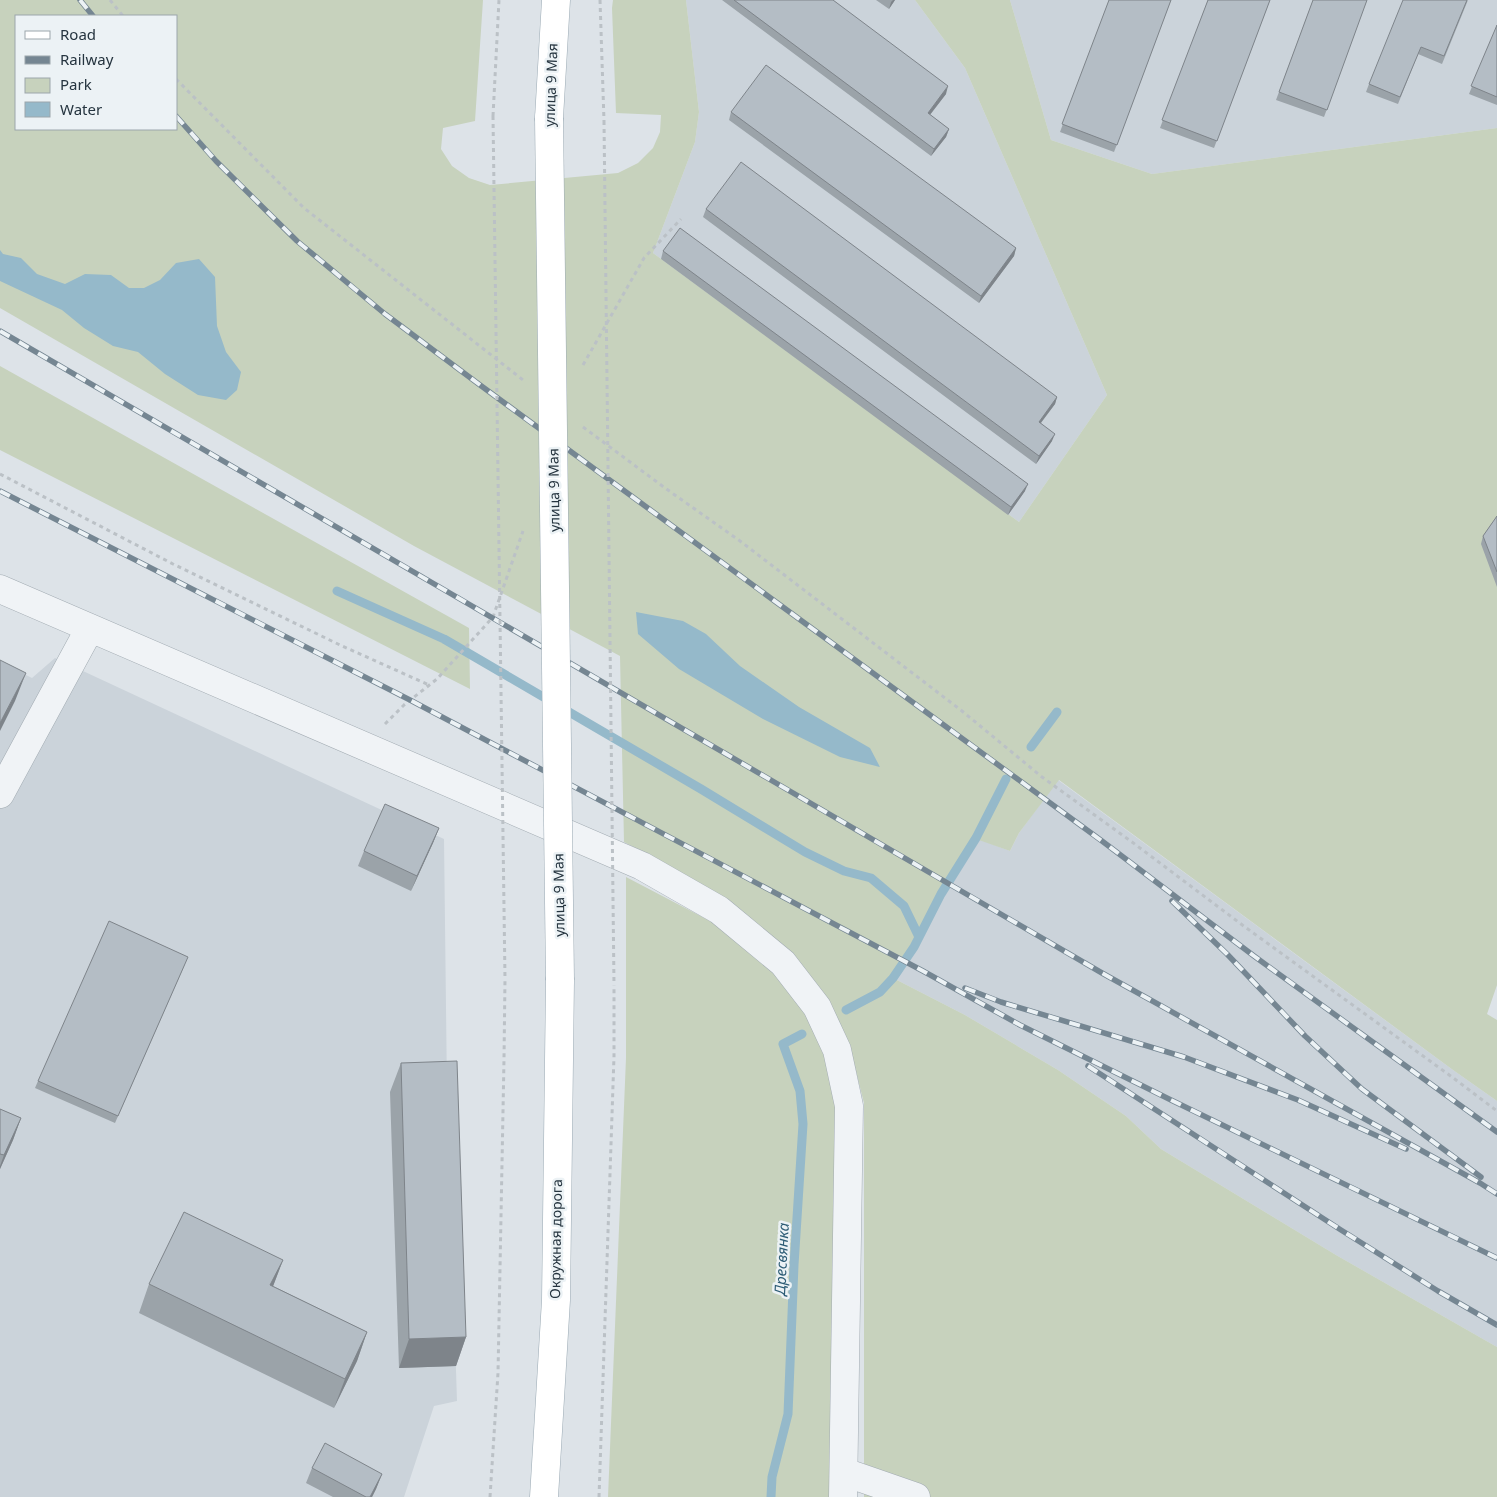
<svg xmlns="http://www.w3.org/2000/svg" width="1497" height="1497" viewBox="0 0 1497 1497" font-family="'Noto Sans',sans-serif">
<rect width="100%" height="100%" fill="#dde3e8"/>
<path fill="#cbd3da" d="M686,0H915L965,68L1107,395L1019,522L653,253L695,142L699,112Z
M1010,0H1497V128L1152,174L1051,140Z
M55,658L444,839L447,1090L457,1401L434,1406L404,1497H0V662L32,678Z
M1058,780L1453,1070L1497,1101V1347L1336,1255L1161,1149L1126,1116L1058,1070L965,1015L893,978L914,947L941,894L976,838L1010,851L1019,833Z"/>
<path fill="#c7d2bd" fill-rule="evenodd" d="M0,0H483L475,121L443,128L441,149L452,166L469,178L490,185L618,173L638,163L653,148L660,132L661,115L616,113L612,8L613,0H686L699,112L695,142L653,253L1019,522L1107,395L965,68L915,0H1010L1051,140L1152,174L1497,128V985L1487,1014L1497,1020V1101L1453,1070L1059,780L1019,833L1010,851L976,839L942,894L914,947L893,978L965,1015L1058,1070L1126,1116L1161,1149L1336,1255L1497,1347V1497H864V1103L849,1044L651,856L624,842L620,656L414,546L0,308ZM16,16H176V129H16Z
M0,366L469,628L470,689L0,450Z
M626,877L712,922L771,970L805,1011L827,1057L836,1106L832,1497H608L626,1058Z"/>
<path fill="#95b9ca" d="M0,250L3,254L21,258L37,274L65,284L85,274L111,275L129,288H144L160,280L176,263L199,259L215,277L217,326L226,352L241,372L237,390L226,400L198,395L165,374L138,352L113,346L84,328L62,310L0,281Z
M636,612L683,621L706,634L740,666L799,707L870,748L880,767L840,757L763,719L679,669L638,634Z"/>
<g fill="none" stroke-linecap="round" stroke-linejoin="round">
<path stroke="#95b9ca" stroke-width="9" d="M337,591L444,639L701,789L805,852L844,871L871,878L904,906L919,937
M1031,747L1057,712
M846,1010L880,992L893,978L914,947L941,894L976,838L1006,779
M771,1497L772,1477L788,1414L794,1265L803,1124L800,1091L783,1044L802,1034"/>
<defs>
<path id="minor" d="M0,589L642,866L719,910L783,963L817,1007L837,1050L849,1106L843,1497
M0,794L90,628
M844,1472L916,1497"/>
<path id="major" d="M549,118L556,0
M544,1497L556,1300L560,980"/>
</defs>
<use href="#minor" stroke="#a2abb2" stroke-width="29"/>
<use href="#major" stroke="#9baab4" stroke-width="29"/>
<path stroke="#bbc1c6" stroke-width="3" stroke-dasharray="4 4" stroke-linecap="butt" d="M110,0L123,16
M600,0L604,121
M176,79L304,208L523,380
M493,116L499,0
M583,365L644,258L681,219
M583,427L665,488L740,541L962,711L1042,777L1132,842L1245,927L1452,1077L1497,1111
M0,474L173,564L340,645L429,685
M385,724L404,705L437,679L493,617L523,531
M490,1497L498,1373L504,1059L505,979
M599,1497L614,1056V985"/>
<use href="#minor" stroke="#f0f3f6" stroke-width="28"/>
<use href="#major" stroke="#fff" stroke-width="28"/>
<defs>
<path id="rail" d="M80,0L93,16
M176,116L216,161L297,241L385,314L480,385L1102,841L1254,956L1497,1132
M0,331L1102,973L1480,1183L1497,1194
M0,491L410,700L923,971L1020,1025L1171,1100L1497,1258
M1172,901L1227,954L1305,1036L1362,1089L1481,1177
M965,988L1001,1002L1184,1057L1298,1100L1406,1149
M1088,1066L1341,1230L1438,1291L1497,1325"/>
</defs>
<use href="#rail" stroke="#758692" stroke-width="5.5"/>
<use href="#rail" stroke="#ecf2f5" stroke-width="4" stroke-dasharray="11" stroke-linecap="butt"/>
<defs>
<path id="major-bridge" d="M549,118L560,980"/>
</defs>
<use href="#major-bridge" stroke="#9baab4" stroke-width="29" stroke-linecap="butt"/>
<path stroke="#bbc1c6" stroke-width="3" stroke-dasharray="4 4" stroke-linecap="butt" d="M493,116L505,979
M604,121L614,985"/>
<use href="#major-bridge" stroke="#fff" stroke-width="28"/>
</g>
<path fill="#9ba3a9" d="M722,0H833L946,94L930,115L949,129L946,137L931,156Z
M876,0H895L889,9Z
M1109,0H1171L1114,152L1060,132Z
M1208,0H1270L1214,148L1160,128Z
M1313,0H1367L1324,117L1276,100Z
M1468,0L1442,64L1418,54L1398,104L1366,92L1369,84Z
M1497,25V105L1469,94Z
M731,112L1016,248L1014,256L979,303L729,120Z
M706,209L1057,397L1055,404L1041,423L1052,441L1036,464L703,217Z
M663,251L1025,491L1008,515L661,259Z
M1497,516V587L1481,544L1483,536Z
M439,828L433,843L411,891L358,866L364,851Z
M185,964L115,1123L35,1088L38,1081Z
M401,1063L466,1337L456,1366L399,1368L390,1092Z
M0,1109L21,1118L13,1140L0,1169Z
M283,1260L273,1286L367,1332L357,1361L334,1408L139,1313L149,1284Z
M312,1468L382,1474L376,1489L372,1497H333L306,1483Z"/>
<path fill="#7e848a" d="M893,0H895L889,9L891,2Z
M948,86L946,94L925,121L928,113Z
M949,129L946,137L931,156L934,149Z
M1016,248L1014,256L979,303L981,296Z
M1057,397L1055,404L1036,429L1039,422Z
M1055,434L1052,441L1036,464L1039,456Z
M1028,484L1025,491L1008,515L1011,507Z
M26,673L15,701L0,731V723Z
M439,828L433,843L411,891L417,876Z
M21,1118L13,1140L0,1169V1166L4,1155Z
M283,1260L272,1289L270,1285Z
M367,1332L357,1361L334,1408L345,1379Z
M466,1337L456,1366L399,1368L409,1339Z
M382,1474L376,1489L372,1497H370Z"/>
<path fill="#b4bdc5" stroke="#7e848a" d="M734,0H833L948,86L928,113L949,129L934,149Z
M1109,0H1171L1117,145L1062,124Z
M1208,0H1270L1217,141L1162,120Z
M1313,0H1367L1327,110L1279,92Z
M1403,0H1467L1444,56L1421,47L1400,97L1369,84Z
M1497,25V97L1471,86Z
M766,65L1016,248L981,296L731,112Z
M741,162L1057,397L1039,422L1055,434L1039,456L706,209Z
M680,228L1028,484L1011,507L663,251Z
M1497,516V572L1483,536Z
M0,660L26,673L0,723Z
M385,804L439,828L417,876L364,851Z
M109,921L188,957L118,1116L38,1081Z
M457,1061L466,1337L409,1339L401,1063Z
M0,1109L21,1118L4,1155L0,1154Z
M184,1212L283,1260L270,1285L367,1332L345,1379L149,1284Z
M325,1443L382,1474L370,1497H366L312,1468Z"/>
<g text-anchor="middle" stroke-width="5" stroke-linejoin="round" paint-order="stroke">
<g font-size="14" fill="#25343f" stroke="#ecf2f5">
<text transform="translate(551 85) rotate(-88)" y="5">улица 9 Мая</text>
<text transform="translate(554 490) rotate(-91)" y="5">улица 9 Мая</text>
<text transform="translate(559 895) rotate(-91)" y="5">улица 9 Мая</text>
<text transform="translate(556 1239) rotate(-89)" y="5">Окружная дорога</text>
</g>
<g font-size="15" font-style="italic" fill="#2d5c75" stroke="#ecf2f5">
<text transform="translate(782 1259) rotate(-87)" y="5">Дресвянка</text>
</g>
</g>
<rect x="15" y="15" width="162" height="115" fill="#ecf2f5" stroke="#9ca6ac"/>
<rect x="25" y="31" width="25" height="8" fill="#ffffff" stroke="#9ca6ac"/>
<text x="60" y="40" font-size="15" fill="#25343f">Road</text>
<rect x="25" y="56" width="25" height="8" fill="#758692" stroke="#9ca6ac"/>
<text x="60" y="65" font-size="15" fill="#25343f">Railway</text>
<rect x="25" y="78" width="25" height="15" fill="#c7d2bd" stroke="#9ca6ac"/>
<text x="60" y="90" font-size="15" fill="#25343f">Park</text>
<rect x="25" y="102" width="25" height="15" fill="#95b9ca" stroke="#9ca6ac"/>
<text x="60" y="115" font-size="15" fill="#25343f">Water</text>
</svg>
